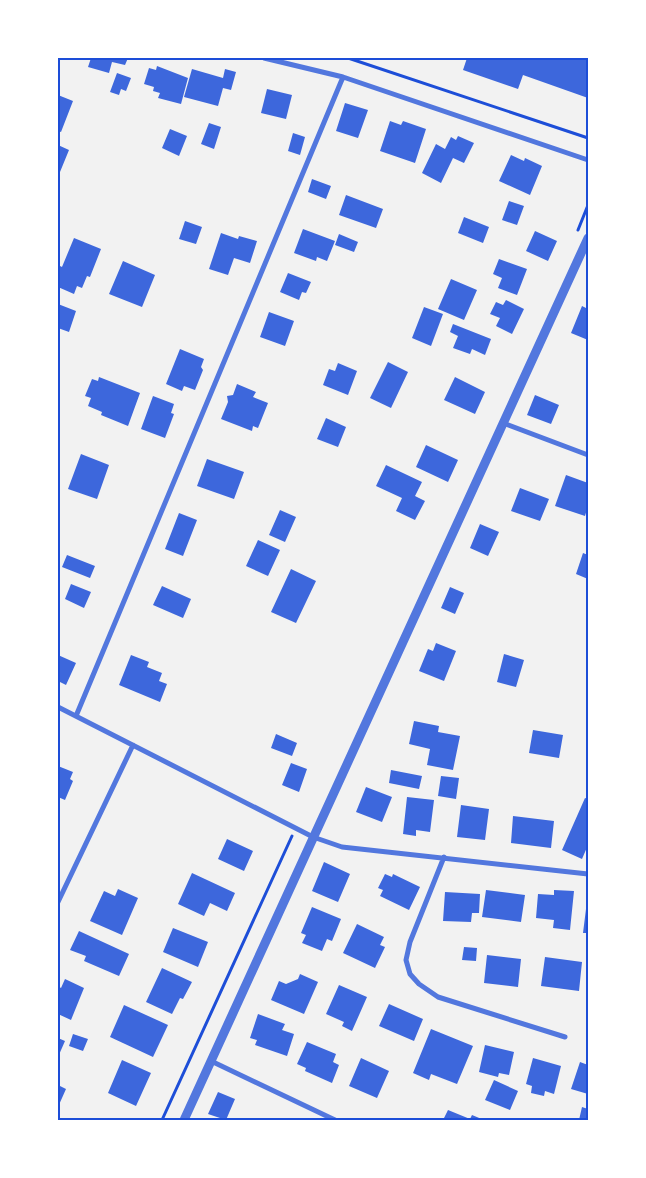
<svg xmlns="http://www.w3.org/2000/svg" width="646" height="1178" viewBox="0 0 646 1178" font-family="'Alegreya Sans',sans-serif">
<rect width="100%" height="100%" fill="#f2f2f2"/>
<path fill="#3d67dc" d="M91,58H128L125,65L112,62L109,73L88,67Z
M467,58H588V98L523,75L518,89L463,70Z
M157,66L188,78L181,104L158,98L160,93L153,91L154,87L144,84L149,68L156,70Z
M192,69L223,78L225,69L236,72L231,90L223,88L218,106L184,97Z
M117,73L131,78L126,91L121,89L119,95L110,92Z
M267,89L292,95L286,119L261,113Z
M58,95L73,101L61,132L58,131Z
M345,103L368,110L358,138L336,131Z
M390,121L401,125L403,121L426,129L415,163L380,151Z
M209,123L221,127L214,149L201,144Z
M170,129L187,136L179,156L162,148Z
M293,133L305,137L300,155L288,151Z
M458,136L474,143L464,163L453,158L441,183L422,173L436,144L445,149L451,137L456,140Z
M58,145L69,150L60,172L58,171Z
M511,155L524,161L525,158L542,166L530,195L499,181Z
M312,179L331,186L326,199L308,192Z
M346,195L383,209L376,228L339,215Z
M509,201L524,206L517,225L502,220Z
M464,217L489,227L483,243L458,233Z
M185,221L202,227L196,244L179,239Z
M303,229L335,241L327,261L317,257L316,261L294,253Z
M535,231L557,241L548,261L526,251Z
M221,233L238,239L239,236L257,241L250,263L234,258L228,275L209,269Z
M339,234L358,242L354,252L335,245Z
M74,238L101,249L90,277L87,276L82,288L77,286L74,294L58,287V265L62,267Z
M499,259L527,269L517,295L498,288L502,278L493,274Z
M123,261L155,275L142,307L109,294Z
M288,273L311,282L306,293L302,292L299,300L280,292Z
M451,279L477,290L464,320L438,309Z
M506,300L524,309L512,334L496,326L500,318L490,314L496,302L503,305Z
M58,304L76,311L69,332L58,328Z
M582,306L588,309V340L571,333Z
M424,307L443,314L431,346L412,338Z
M269,312L294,321L285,346L260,337Z
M453,324L491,339L485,355L472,349L470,354L453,348L458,336L450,332Z
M180,349L204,359L201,367L203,370L195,390L184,386L182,391L166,384Z
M388,362L408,372L391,408L370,398Z
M338,363L357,371L348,395L323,385L329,369L335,371Z
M99,377L140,393L128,426L101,415L102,412L88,406L91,398L85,396L92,379L98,381Z
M455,377L485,392L475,414L444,400Z
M237,384L256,392L253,397L268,403L258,428L253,426L252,431L221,419L228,402L227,396L233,395Z
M535,395L559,405L551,424L527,415Z
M153,396L174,404L171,413L174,414L165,438L141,429Z
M326,418L346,427L338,447L317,439Z
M426,445L458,460L448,482L416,467Z
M81,454L109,465L97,499L68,489Z
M207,459L244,472L234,499L197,486Z
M386,465L422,482L415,496L425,501L415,520L396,511L402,498L376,486Z
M566,475L588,483V506L585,516L555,506Z
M520,488L549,499L540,521L511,511Z
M280,510L296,517L285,542L269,535Z
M179,513L197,520L183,556L165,549Z
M480,524L499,532L488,556L470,548Z
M258,540L280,550L268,576L246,566Z
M583,553L588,555V579L576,574Z
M67,555L95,566L90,578L62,567Z
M291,569L316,581L296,623L271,612Z
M71,584L91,592L84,608L65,599Z
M162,586L191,599L183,618L153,605Z
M450,587L464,593L455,614L441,608Z
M436,643L456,651L444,681L419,671L428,649L433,651Z
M504,654L524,660L516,687L497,682Z
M58,655L76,663L66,685L58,681Z
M131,655L149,662L147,667L162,673L159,681L167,684L160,702L119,685Z
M414,721L439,726L438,732L460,736L453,770L427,765L430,749L409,744Z
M533,730L563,735L559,758L529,753Z
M276,734L297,743L292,756L271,748Z
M291,763L307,769L299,792L282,785Z
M58,766L73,772L70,779L73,781L65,800L58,797Z
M391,770L422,776L419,789L389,783Z
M441,776L459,778L456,799L438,796Z
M366,787L392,797L382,822L356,812Z
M407,797L434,800L430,832L416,830V836L403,834Z
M585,798L588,799V845L582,859L562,850Z
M461,805L489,809L485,840L457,837Z
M513,816L554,821L551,848L511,843Z
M227,839L253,851L244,871L218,859Z
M324,862L350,874L338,902L312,891Z
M192,873L235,893L227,911L210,903L204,916L178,904Z
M385,874L392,877L393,874L420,887L409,910L380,896L383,890L378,888Z
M118,889L138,898L122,935L90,921L104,891L115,896Z
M486,890L525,895L521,922L482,917Z
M554,890L574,891L570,930L553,928L554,920L536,918L538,894L554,895Z
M445,892L480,894L479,913H472L471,922L443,921Z
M587,901H588V933H583Z
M312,907L341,919L332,941L327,939L322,951L302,943L306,935L301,933Z
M357,924L384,937L380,945L385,947L375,968L343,953Z
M173,928L208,942L198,967L163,952Z
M79,931L129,954L119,976L84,961L86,956L70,950Z
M464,947L477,948L476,961L462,960Z
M487,955L521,959L518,987L484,983Z
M545,957L582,962L579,991L541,986Z
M162,968L192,982L183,999L180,998L172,1014L146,1002Z
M300,974L318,982L304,1014L271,1000L279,981L286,984L298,979Z
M65,979L84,988L71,1020L58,1014V986L61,988Z
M339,985L367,997L352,1031L342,1026L344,1022L326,1014Z
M389,1004L423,1019L414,1041L379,1026Z
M124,1005L168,1025L153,1057L110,1037Z
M258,1014L285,1024L282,1030L294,1034L287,1056L255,1045L257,1040L250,1038Z
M431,1029L473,1046L457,1084L431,1074L429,1080L413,1073Z
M73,1034L88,1039L83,1051L69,1046Z
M58,1038L65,1041L58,1057Z
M307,1042L336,1054L333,1062L339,1065L332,1083L305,1071L306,1068L297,1064Z
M485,1045L514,1052L509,1075L499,1073L498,1077L479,1072Z
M361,1058L389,1071L377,1098L349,1086Z
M533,1058L561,1066L554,1094L545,1091L544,1096L531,1093L532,1086L526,1084Z
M122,1060L151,1073L136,1106L108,1093Z
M580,1062L588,1065V1094L571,1089Z
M494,1080L518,1091L510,1110L485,1100Z
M58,1085L66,1089L58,1107Z
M218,1092L235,1099L226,1120L208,1114Z
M582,1107L588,1109V1120H579Z
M448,1110L470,1119L472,1115L484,1120H443Z"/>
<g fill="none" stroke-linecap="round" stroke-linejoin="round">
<path stroke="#1d4ed8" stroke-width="3" d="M348,58L588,138
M578,230L588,205
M162,1120L292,836"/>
<path stroke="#5277de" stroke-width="5" d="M264,58L343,77L588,160
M503,423L588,455
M58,707L313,837L342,847L588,874
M76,716L343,77
M444,857L410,942L406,960L410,974L419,984L438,997L565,1037
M58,902L133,745
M211,1061L335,1120"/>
<path stroke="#5277de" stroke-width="9" d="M184,1120L588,238"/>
</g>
<rect width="646" height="1178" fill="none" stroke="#ffffff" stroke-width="118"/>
<rect x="59" y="59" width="528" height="1060" fill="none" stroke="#1d4ed8" stroke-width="2"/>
</svg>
